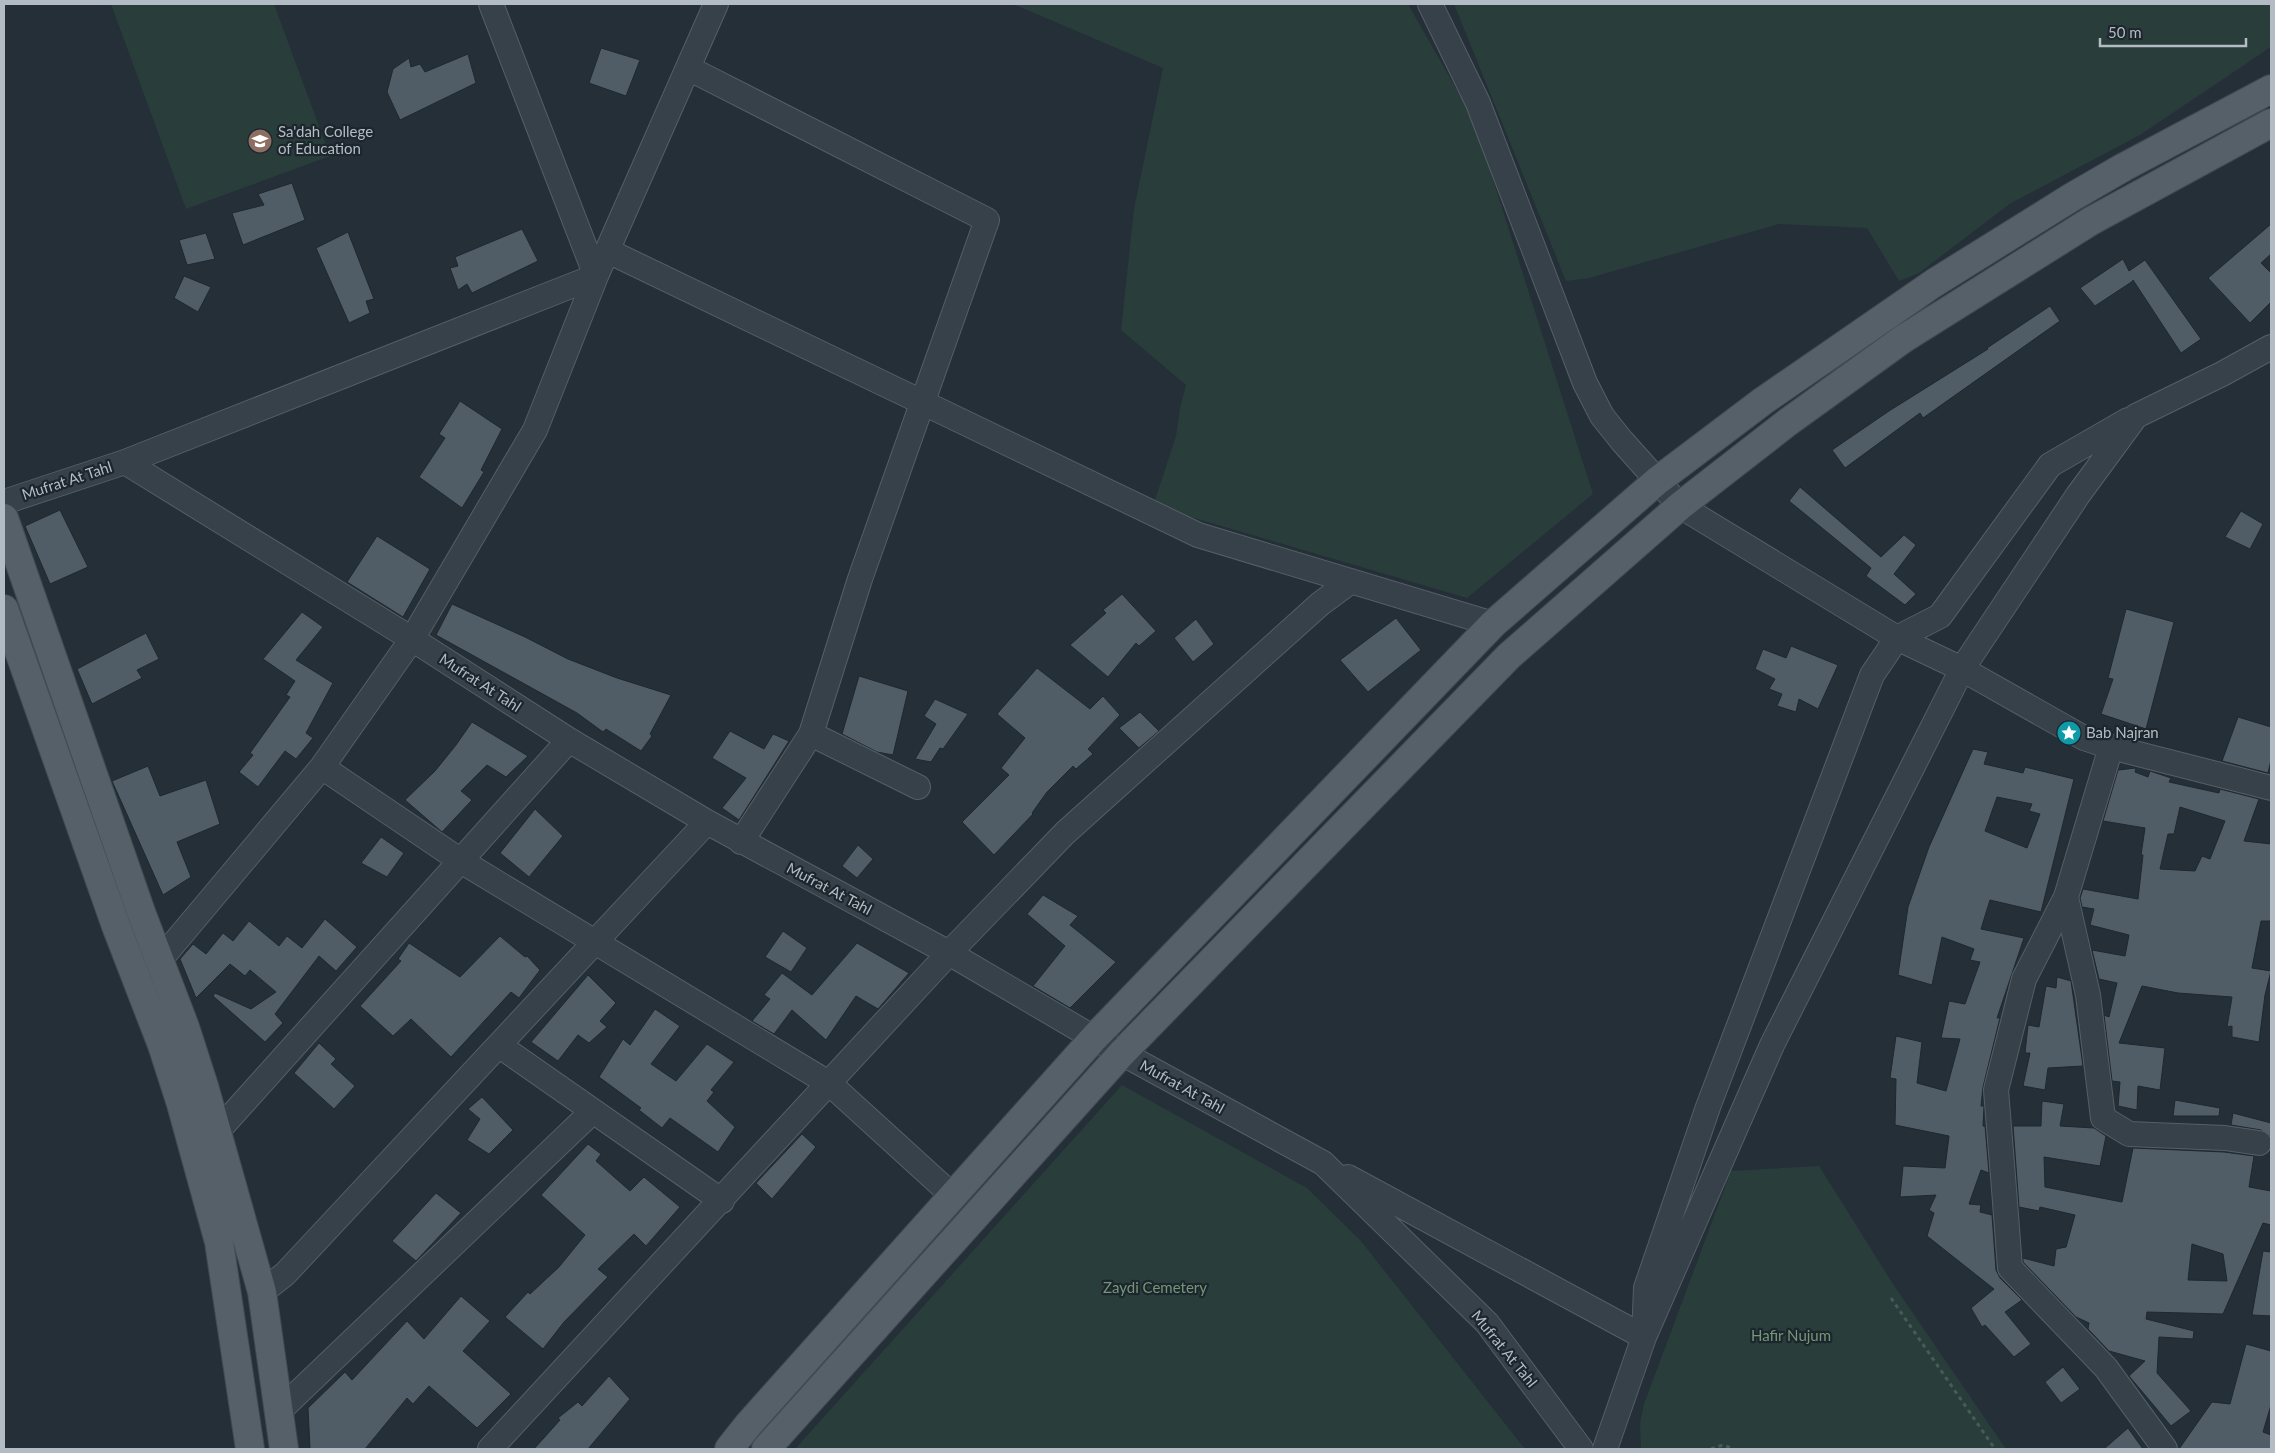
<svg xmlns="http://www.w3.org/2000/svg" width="2275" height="1453" viewBox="0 0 2275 1453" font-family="Lato,sans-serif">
<rect width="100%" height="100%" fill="#242f38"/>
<path fill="#293d3b" d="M111,4H274L330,156L186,209Z
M1013,4H1408L1474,120L1593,494L1467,598L1153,506L1176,436L1180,408L1186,385L1121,330L1134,209L1163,68Z
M1454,4H2271V47L2140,135L2011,203L1919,273L1899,281L1867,228L1779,224L1589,278L1566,281Z
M1122,1085L1307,1188L1361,1241L1525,1449H795Z
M1819,1166L1893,1284L2006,1449H1641L1640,1423L1644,1404L1731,1171Z"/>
<path fill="#505c66" stroke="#1f282f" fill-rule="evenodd" d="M601,48L640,60L626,96L589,83Z
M468,54L476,83L400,120L387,92L393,69L409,58L411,67L420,64L425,72Z
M292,183L305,220L243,245L232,213L264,205L258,194Z
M2271,224V254L2261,263L2271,273V302L2250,323L2208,278Z
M522,229L538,261L472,293L467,284L458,290L450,268L458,266L455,257Z
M348,232L374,299L366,301L370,313L349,323L316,248Z
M206,233L215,259L187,265L179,240Z
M2123,259L2129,271L2145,260L2201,339L2181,353L2133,280V281L2095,306L2080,288Z
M184,276L211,287L198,312L174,298Z
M2050,306L2060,321L1923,418L1920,413L1845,468L1832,450L1889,411L1988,349L1987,348Z
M460,401L502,429L481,470L484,472L462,508L419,477L445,438L439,434Z
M1800,487L1881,557L1904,535L1916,545L1894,574L1916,594L1905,605L1866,576L1871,568L1789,501Z
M60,510L88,567L50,584L25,526Z
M2241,511L2263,524L2250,549L2225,537Z
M377,536L430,569L403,617L347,582Z
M1122,594L1156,631L1139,646L1136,643L1108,677L1070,645L1106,613L1103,610Z
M452,604L525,637L568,659L617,678L671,695L650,734L652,736L641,751L606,729L603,732L577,713L436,635Z
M2126,609L2174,622L2146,729L2101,714L2113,679L2108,678Z
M302,612L323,627L296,660L333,683L306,733L313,738L296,759L285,751L258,787L239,772L253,755L250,753L290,697L286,695L295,681L263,659Z
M1396,618L1421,650L1368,692L1340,660Z
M1196,619L1214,644L1193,662L1174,638Z
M146,633L159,659L137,670L142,678L92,704L77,669Z
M1791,646L1838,665L1818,709L1799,699L1796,712L1777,706L1782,694L1769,689L1775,679L1755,669L1763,649L1786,658Z
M1037,668L1090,709L1103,696L1120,715L1088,749L1093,754L1076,769L1073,766L1047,792L1032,813L1033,814L994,855L962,822L1009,775L1001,768L1025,738L997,714Z
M859,676L908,691L893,755L877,752L842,734Z
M935,699L968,714L943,749L940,748L931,762L915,759L936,724L924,716Z
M1140,712L1159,731L1139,748L1119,728Z
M2238,717L2271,727V760L2268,773L2222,761Z
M472,722L528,756L506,777L487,765L461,791L472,800L442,832L405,800L435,771L456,745Z
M730,731L764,749L773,734L789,741L739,820L722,808L746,778L712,758Z
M1973,749L1988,752L1984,764L2023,773L2025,767L2074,779L2041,912L1990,900L1981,929L2024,938L1997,1018H2000L1983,1087L1981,1106H1984L1983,1126H1985L1989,1173L1981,1170L1969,1204L1981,1205L1980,1212L1992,1215L1996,1270L2000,1278L2022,1300L2005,1312L2031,1344L2014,1357L1985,1325L1982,1327L1971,1308L1994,1289L1927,1236L1934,1213L1929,1210L1936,1195L1900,1197L1903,1166L1945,1168L1949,1136L1895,1125L1896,1079L1890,1078L1896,1036L1922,1042L1917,1083L1946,1091L1960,1039L1941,1038L1949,1001L1965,1004L1980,962L1970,960L1974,949L1942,937L1932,985L1898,975L1908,907L1929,847ZM1997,797L2032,804L2029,811L2040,814L2027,848L1985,831Z
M148,766L160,796L206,780L220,824L177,842L191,877L163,895L112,781Z
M2136,768L2135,772L2148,777L2150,771L2171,778L2169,782L2219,793L2220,789L2259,799L2244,841L2271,844V921H2261L2252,968L2271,971L2265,995L2259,1042L2232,1037V1026L2227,1027L2232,997L2178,993L2142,986L2119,1043L2165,1048L2160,1090L2138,1086L2137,1110L2118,1106L2120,1082L2112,1081L2104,1015L2109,1017L2117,983L2099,979L2092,950L2125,956L2129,935L2090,925L2094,909L2082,907L2080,898L2083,889L2138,899L2143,855H2141L2145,828L2103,821L2118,770ZM2180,807L2225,821L2210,859L2202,856L2195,871L2160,869L2168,834H2174Z
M535,809L563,836L529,877L500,853Z
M381,837L404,853L387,877L361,863Z
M858,845L873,859L857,878L842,866Z
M1043,895L1078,916L1070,925L1116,962L1070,1008L1033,986L1065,946L1027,914Z
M325,919L357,947L336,971L319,956L275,1014L283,1023L265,1042L213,996L215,993L251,1009L276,992L250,970L245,976L230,964L196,998L180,959L193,944L206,954L223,933L233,941L249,921L279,946L287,936L302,948Z
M783,931L807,948L791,972L765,957Z
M500,936L525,957L527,956L540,970L519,998L511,992L451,1057L411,1019L393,1036L360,1006L401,961L398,959L409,943L460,977Z
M857,943L909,973L878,1009L856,996L826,1040L792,1010L774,1034L752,1021L770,999L764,995L782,973L812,995Z
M588,975L616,1003L600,1021L607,1027L589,1043L578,1035L558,1061L531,1042Z
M2057,977L2071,981L2083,1066L2048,1068L2045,1090L2023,1086L2030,1053H2025L2028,1025L2039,1027L2046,986L2056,988Z
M655,1009L680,1026L651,1064L676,1081L707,1044L734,1062L711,1090L714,1092L707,1101L735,1127L718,1152L670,1118L662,1128L639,1110L641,1108L599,1077L623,1039L630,1045Z
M319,1043L336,1059L331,1064L355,1086L334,1109L294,1073Z
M482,1097L513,1130L489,1154L467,1140L480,1119L468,1109Z
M2175,1100L2220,1108L2219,1116H2173Z
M2042,1101L2064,1104L2060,1126L2094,1128L2106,1136L2100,1166L2044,1157L2045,1187L2122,1202L2133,1148L2224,1152L2254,1156L2249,1187L2271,1191V1225L2263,1223L2223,1314L2147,1312L2146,1319L2194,1331L2193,1339L2159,1337L2157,1373L2191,1411L2171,1426L2129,1376L2145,1361L2109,1351L2088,1329L2089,1323L2076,1317L2023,1262V1258L2054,1266L2056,1249L2066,1247L2075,1215L2040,1207L2039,1211L2019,1207L2013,1126H2041ZM2192,1244L2223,1254L2227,1281L2188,1280Z
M2233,1113L2271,1123V1137L2261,1130L2231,1125Z
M802,1134L816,1147L772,1199L756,1183Z
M588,1144L601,1154L596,1161L630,1191L644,1177L680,1207L646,1246L634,1234L598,1269L608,1277L564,1322L543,1349L505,1317L528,1292L530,1294L559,1267L585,1235L541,1195Z
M436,1193L461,1213L416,1261L392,1241Z
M2263,1251L2271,1252V1316L2252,1315Z
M461,1296L490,1321L463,1351L511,1394L477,1428L429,1386L413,1404L407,1398L365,1449H310L308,1408L345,1372L352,1380L407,1321L424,1339Z
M2246,1344L2271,1351V1405L2263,1432L2271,1435V1449H2179L2212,1402L2230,1404Z
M2063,1367L2080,1389L2061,1403L2045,1382Z
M609,1376L630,1399L588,1449H534L560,1420L558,1418L578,1402L582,1406Z
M2128,1428L2143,1449H2104Z"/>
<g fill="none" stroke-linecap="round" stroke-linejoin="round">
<defs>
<path id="street" d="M1430,4L1478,103L1585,383L1602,416L1622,441L1680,506L1897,638L1962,669L2084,738L2111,747L2271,788
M688,68L987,220L860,579L811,734L741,842
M608,251L1198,535L1493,624
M125,462L596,276L491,4
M4,502L125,462L412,639L569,740L707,822L949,953L1094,1038L1323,1163L1487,1323L1581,1449
M811,734L918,787
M2111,747L2066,897L2024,979L1996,1090L2004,1189L2010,1268L2106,1368L2165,1449
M322,767L461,861L830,1084L953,1196
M2066,897L2088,995L2103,1118L2129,1134L2225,1138L2259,1143
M160,960L322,767L412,639L535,430L596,276L716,4
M500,1046L722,1201
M216,1133L569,740
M1348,1177L1644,1337L1772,1045L1962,669L2078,495L2136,416L2222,374L2271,347
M262,1292L285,1274L707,822
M278,1412L593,1111
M490,1449L949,953L1065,833L1320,604L1351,581
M1605,1449L1644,1337L1646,1288L1708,1107L1872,675L1897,638L1940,616L2050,465L2128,420"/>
<path id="primary" d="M4,518L141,912L185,1027L204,1086L262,1292L284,1449
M4,609L116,926L162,1045L181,1104L219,1242L250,1449
M729,1449L748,1425L1094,1038L1493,624L1657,481L1763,401L1934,283L2072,197L2124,167L2271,89
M766,1449L1122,1053L1509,656L1680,506L1788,422L1903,339L2091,221L2271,123"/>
</defs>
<use href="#street" stroke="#565f66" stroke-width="26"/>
<use href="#primary" stroke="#414a51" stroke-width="30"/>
<path stroke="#485a59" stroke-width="3" stroke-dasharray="4 4" stroke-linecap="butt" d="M1891,1298L1995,1449
M1711,1449L1723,1445L1734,1449"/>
<use href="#street" stroke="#374149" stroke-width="24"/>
<use href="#primary" stroke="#566068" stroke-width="28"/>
</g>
<defs>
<symbol id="university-disc" viewBox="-11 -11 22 22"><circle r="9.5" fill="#8d6e63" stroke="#1d262d"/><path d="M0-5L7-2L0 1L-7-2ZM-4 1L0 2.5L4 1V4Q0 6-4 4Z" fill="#fff"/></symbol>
<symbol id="sight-disc" viewBox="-11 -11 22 22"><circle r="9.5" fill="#0f9aa8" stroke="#1d262d"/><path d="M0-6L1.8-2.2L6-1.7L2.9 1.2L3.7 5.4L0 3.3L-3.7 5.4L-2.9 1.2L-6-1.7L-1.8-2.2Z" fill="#fff"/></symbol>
</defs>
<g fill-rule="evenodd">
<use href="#university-disc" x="246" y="127" width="28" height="28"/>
<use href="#sight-disc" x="2055" y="719" width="28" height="28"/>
</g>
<g text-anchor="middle" stroke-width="4.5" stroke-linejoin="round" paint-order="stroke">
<g font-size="15" fill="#b3bcc4" stroke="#1d262d" text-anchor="start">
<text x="278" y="137">Sa'dah College<tspan x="278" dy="17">of Education</tspan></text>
<text x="2086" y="738">Bab Najran</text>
</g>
<g font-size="15" fill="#b3bcc4" stroke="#1d262d">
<text transform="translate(67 481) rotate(-18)" y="5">Mufrat At Tahl</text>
<text transform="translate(480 683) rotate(33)" y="5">Mufrat At Tahl</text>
<text transform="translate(829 889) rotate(28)" y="5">Mufrat At Tahl</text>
<text transform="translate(1182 1087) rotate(29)" y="5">Mufrat At Tahl</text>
<text transform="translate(1504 1349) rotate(51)" y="5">Mufrat At Tahl</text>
</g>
<g font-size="15" fill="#739877" stroke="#1d262d">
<text x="1155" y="1293">Zaydi Cemetery</text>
<text x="1791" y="1341">Hafir Nujum</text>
</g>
</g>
<rect width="2275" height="1453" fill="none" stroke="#b3bcc4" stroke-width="10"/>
<path d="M2100 38v8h146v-8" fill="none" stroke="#b3bcc4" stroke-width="2.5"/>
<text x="2108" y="38" font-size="15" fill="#b3bcc4" stroke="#1d262d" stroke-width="4" paint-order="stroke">50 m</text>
</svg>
